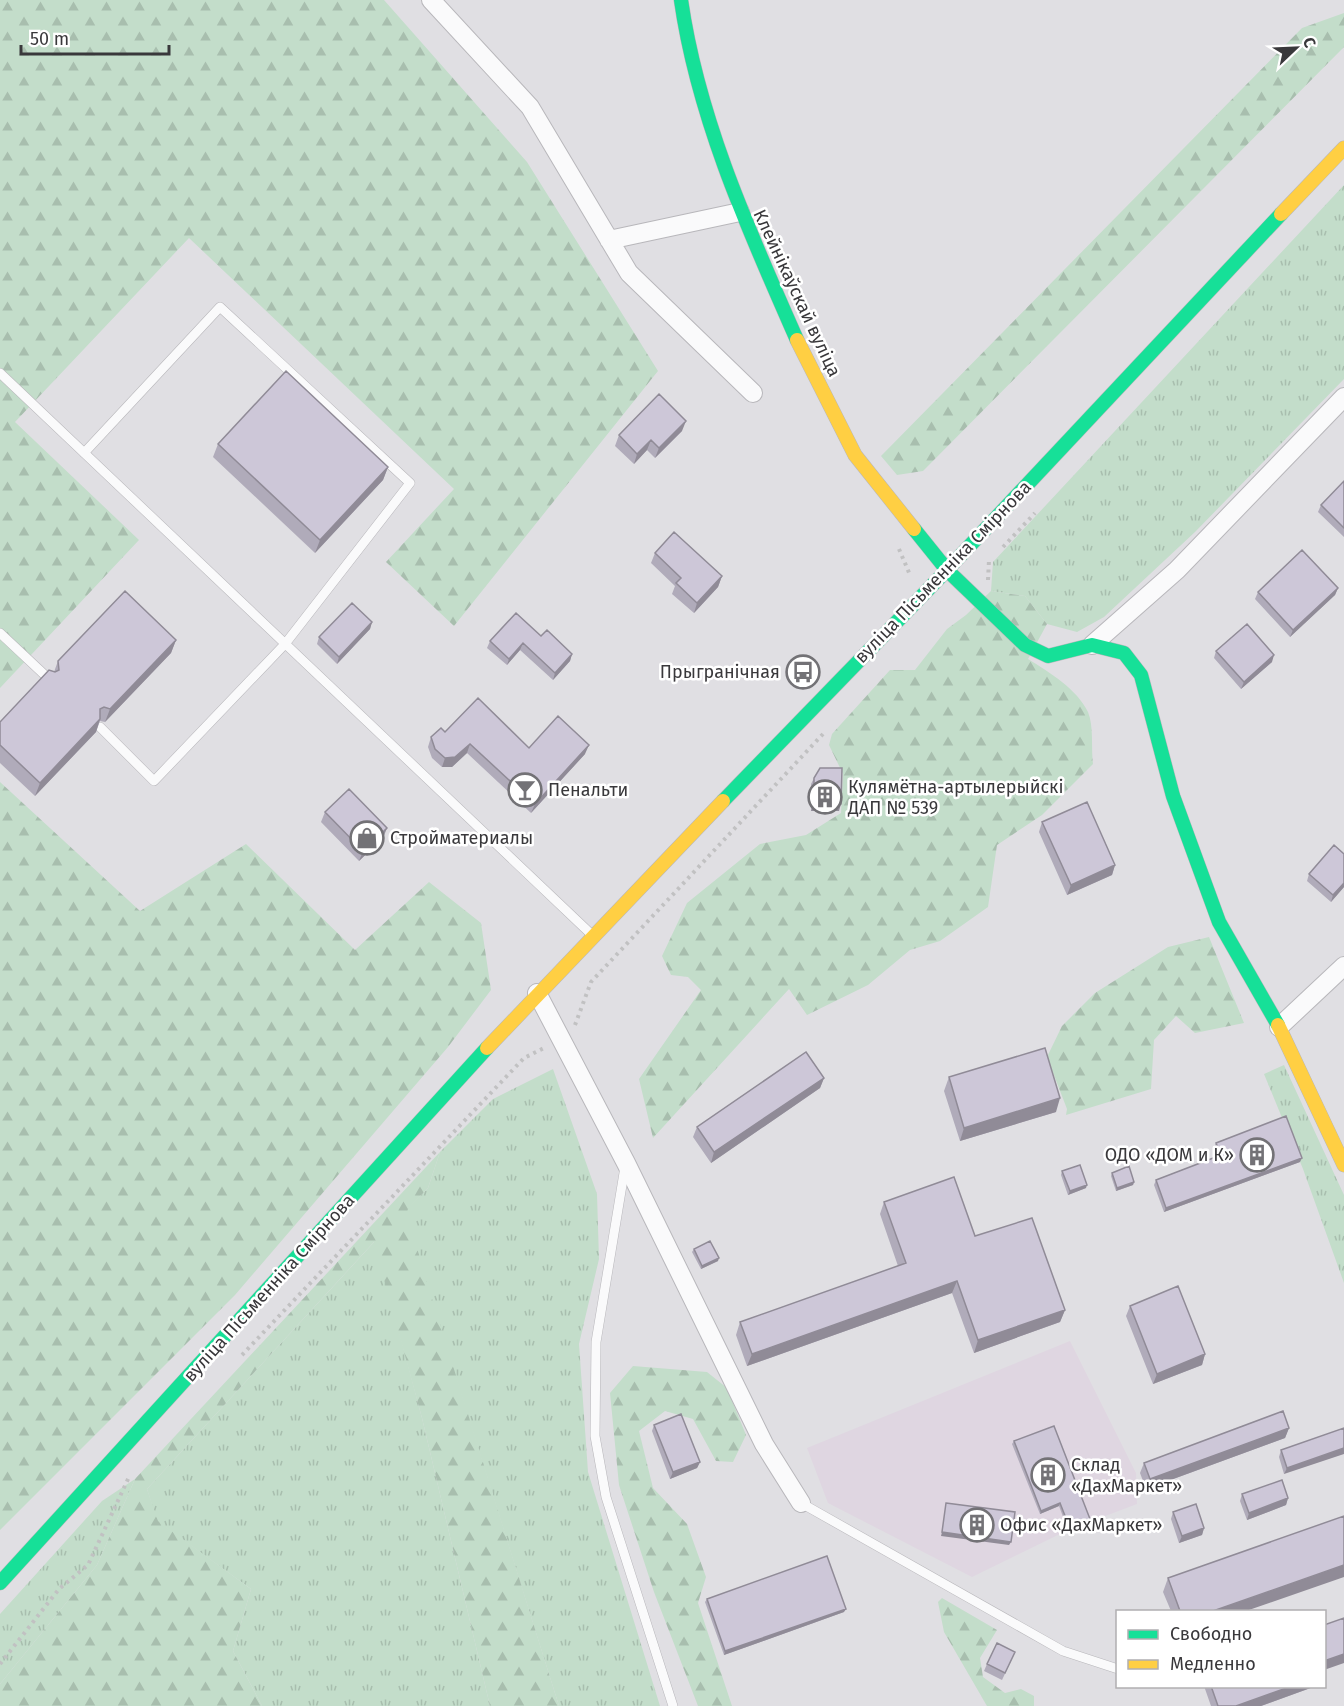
<svg xmlns="http://www.w3.org/2000/svg" width="1344" height="1706" viewBox="0 0 1344 1706" font-family="'Fira Sans',sans-serif">
<defs>
<pattern id="grass-tufts" width="24" height="20" patternUnits="userSpaceOnUse" patternTransform="scale(1.5)"><rect width="24" height="20" fill="#c3ddca"/><path d="M3 7l-1-3M5 7V3M7 7l1-3M15 17l-1-3M17 17v-4M19 17l1-3" fill="none" stroke="#a8beae"/></pattern>
<pattern id="forest-firs" width="22" height="20" patternUnits="userSpaceOnUse" patternTransform="scale(1.5)"><rect width="22" height="20" fill="#c3ddca"/><path d="M5 1l3.5 6h-7zM16 11l3.5 6h-7z" fill="#a8beae"/></pattern>
</defs>
<rect width="100%" height="100%" fill="#e0dfe3"/>
<path fill="#dfd6e1" d="M1070,1341L1136,1473L1137,1504L1068,1530L972,1577L828,1503L807,1448Z"/>
<path fill="url(#grass-tufts)" d="M1344,185V379L1195,532L1104,617L1077,632L1047,624L1025,596L991,591L993,562Z
M1284,1065L1344,1195V1283L1303,1169L1264,1074Z
M553,1069L597,1194L599,1259L579,1344L588,1472L660,1706H559L404,1212L428,1188L440,1152L493,1099Z
M375,1241L422,1418L490,1706H262L233,1651L251,1589L157,1521L147,1489Z
M135,1479L97,1565L0,1684V1614L102,1501Z"/>
<path fill="url(#forest-firs)" d="M0,0H384L527,162L658,371L454,626L386,562L454,489L189,238L15,422L139,540L0,688Z
M1344,13V47L923,471L897,475L881,456L1302,28Z
M991,591L1025,596L1047,624L1028,659C1049,672 1077,689 1088,712C1094,726 1091,750 1093,764L1042,815L997,845L988,907L940,941L910,950L868,985L807,1015L789,989L653,1138L639,1079L701,990L688,977L671,975L662,956L687,903L760,844L806,835L841,813L843,774L829,745L832,734L890,670H915L947,629L966,615Z
M0,782L140,911L246,844L355,950L429,882L481,923L491,990L448,1047L235,1295L0,1530Z
M1209,937L1244,1023L1195,1033L1176,1016L1154,1040L1151,1089L1066,1115L1067,1109L1047,1057L1062,1026L1095,993L1168,947Z
M440,1152L428,1188L405,1212L559,1706H490L422,1418L374,1242L147,1489L158,1521L251,1589L233,1651L262,1706H0V1684L97,1565L135,1479Z
M633,1366L707,1372L727,1388L746,1435L733,1462L716,1461L693,1419L665,1411L639,1431L653,1488L687,1524L706,1577L698,1603L732,1706H698L654,1592L619,1485L610,1393Z
M942,1598L997,1630L980,1658L983,1677L1005,1693L1021,1689L1034,1696V1706H987L944,1632L938,1602Z"/>
<g fill="none" stroke-linecap="round" stroke-linejoin="round">
<defs>
<path id="lane" d="M0,373L591,934
M84,453L220,307L410,483L285,644L154,781L100,727
M0,633L49,679
M625,1167L596,1342L595,1436L606,1497L673,1706
M801,1503L1063,1651L1118,1669"/>
<path id="street" d="M431,0L530,107L629,273L753,393
M609,240L740,212
M1092,645L1177,570L1344,397
M537,993L626,1163L764,1444L801,1503
M1279,1027L1344,966"/>
<path id="fast" d="M681,0C698,119 749,231 797,340
M914,529L947,570L1025,645L1048,656L1092,645L1124,653L1141,675L1173,796L1219,922L1278,1025
M723,801L947,570L1281,214
M0,1583L487,1048"/>
<path id="slow" d="M1281,214L1344,148
M797,340L855,455L914,529
M1278,1025L1344,1165
M487,1048L723,801"/>
</defs>
<use href="#lane" stroke="#b8b7bb" stroke-width="10"/>
<use href="#street" stroke="#b8b7bb" stroke-width="20"/>
<use href="#fast" stroke="#b8b7bb" stroke-width="15"/>
<use href="#slow" stroke="#b8b7bb" stroke-width="15"/>
<path stroke="#c1c1c2" stroke-width="4" stroke-dasharray="3 4.5" stroke-linecap="butt" d="M1003,547L1035,513
M899,549L910,575
M988,580L989,560
M575,1025L591,982L823,734
M242,1355L524,1058L546,1047
M0,1664L59,1589L88,1565L129,1477"/>
<use href="#lane" stroke="#fafafb" stroke-width="9"/>
<use href="#street" stroke="#fafafb" stroke-width="18"/>
<use href="#fast" stroke="#16e098" stroke-width="14"/>
<use href="#slow" stroke="#ffcf43" stroke-width="14"/>
</g>
<path fill="#b0abba" d="M682,431L655,458L647,450L634,464L615,446L619,435Z
M218,444L388,467L383,480L315,553L213,457Z
M1344,481V537L1318,512L1321,505Z
M655,553L722,576L718,587L694,613L672,594L675,586L651,563Z
M1338,588L1335,595L1290,637L1255,599L1258,592Z
M372,622L370,629L337,664L317,644L319,637Z
M541,636L572,654L570,661L553,680L520,650L507,665L487,648L490,641Z
M176,640L171,653L105,722L100,721L96,732L35,796L0,763V722L54,672L58,661Z
M1216,651L1272,662L1241,689L1214,658Z
M445,732L529,748L585,754L531,813L467,753L452,767H442L432,758L428,747L431,737Z
M814,778L839,811H811V784Z
M325,812L383,838L359,861L321,822Z
M1042,822L1115,865L1112,875L1067,895L1039,832Z
M1309,874L1344,887L1331,902L1307,881Z
M949,1077L1056,1112L960,1141L944,1091Z
M824,1078L820,1088L711,1163L693,1137L697,1127Z
M1216,1143L1300,1162L1164,1212L1154,1185L1156,1180L1218,1156L1214,1147Z
M1062,1171L1086,1188L1068,1195L1061,1175Z
M1112,1173L1134,1182L1133,1185L1116,1191L1111,1176Z
M884,1202L975,1236L1065,1310L1060,1322L974,1353L952,1293L747,1366L736,1335L740,1322L898,1266L880,1214Z
M694,1249L718,1261L701,1269L692,1252Z
M1130,1306L1205,1354L1202,1365L1153,1384L1126,1316Z
M654,1425L700,1462L697,1468L670,1479L652,1431Z
M1289,1428L1285,1438L1146,1489L1140,1473L1144,1463Z
M1344,1428L1284,1474L1279,1457L1281,1450Z
M1014,1441L1089,1522L1068,1530L1059,1506L1040,1514L1012,1444Z
M1242,1494L1288,1498L1286,1505L1247,1520L1240,1501Z
M1173,1512L1204,1528L1202,1535L1179,1543L1171,1519Z
M1168,1578L1246,1611H1171L1163,1592Z
M707,1599L844,1612L724,1655L705,1602Z
M1012,1659L1002,1680L984,1671L987,1664Z
M1204,1686H1316L1261,1706H1211Z"/>
<path fill="#908b97" d="M686,421L682,431L655,458L659,448Z
M651,440L647,450L634,464L637,454Z
M388,467L383,480L315,553L320,540Z
M722,576L718,587L694,613L697,603Z
M1338,588L1335,595L1290,637L1293,630Z
M372,622L370,629L337,664L339,657Z
M176,640L171,653L105,722L110,709Z
M523,643L520,650L507,665L509,659Z
M572,654L570,661L553,680L555,673Z
M1274,655L1272,662L1241,689L1244,682Z
M100,719L96,732L35,796L40,783Z
M470,744L467,753L452,767H442L445,758Z
M589,745L585,754L531,813L535,804Z
M814,804H841L839,811H811Z
M387,828L383,838L359,861L363,851Z
M1115,865L1112,875L1067,895L1071,885Z
M1344,883V887L1331,902L1333,895Z
M824,1078L820,1088L711,1163L714,1152Z
M1060,1098L1056,1112L960,1141L964,1128Z
M1302,1158L1300,1162L1164,1212L1166,1208Z
M1134,1182L1133,1185L1116,1191L1117,1188Z
M1087,1185L1086,1188L1068,1195L1070,1191Z
M719,1258L718,1261L701,1269L702,1266Z
M957,1281L952,1293L747,1366L752,1354Z
M1065,1310L1060,1322L974,1353L978,1340Z
M1205,1354L1202,1365L1153,1384L1157,1374Z
M1289,1428L1285,1438L1146,1489L1150,1479Z
M1344,1448V1454L1284,1474L1287,1468Z
M700,1462L697,1468L670,1479L673,1472Z
M1288,1498L1286,1505L1247,1520L1249,1513Z
M1060,1503L1059,1506L1040,1514L1041,1511Z
M1090,1519L1089,1522L1068,1530L1069,1526Z
M1204,1528L1202,1535L1179,1543L1182,1536Z
M942,1532L1011,1542L1009,1545L941,1536Z
M1344,1565V1577L1246,1611H1213Z
M846,1609L844,1612L724,1655L725,1651Z
M1344,1654V1663L1324,1670V1661Z
M1292,1686H1316L1261,1706H1236Z"/>
<path fill="#cdc7d8" stroke="#908b97" stroke-width="1.5" d="M286,371L388,467L320,540L218,444Z
M659,394L686,421L659,448L651,440L637,454L619,435Z
M1344,481V528L1321,505Z
M674,532L722,576L697,603L676,583L681,578L655,553Z
M1302,550L1338,588L1293,630L1258,592Z
M125,591L176,640L110,709L104,707L100,709V719L40,783L0,745V722L49,670L55,672L59,670L58,661Z
M352,603L372,622L339,657L319,637Z
M516,613L541,636L547,630L572,654L555,673L523,643L509,659L490,641Z
M1247,624L1274,655L1244,682L1216,651Z
M478,698L529,748L558,716L589,745L535,804L470,744L455,757L445,758L435,749L431,737L441,728L445,732Z
M820,768H842L841,804H814V778Z
M349,789L387,828L363,851L325,812Z
M1087,802L1115,865L1071,885L1042,822Z
M1334,845L1344,854V883L1333,895L1309,874Z
M1045,1048L1060,1098L964,1128L949,1077Z
M806,1052L824,1078L714,1152L697,1127Z
M1286,1116L1302,1158L1166,1208L1156,1180L1221,1155L1216,1143Z
M1080,1165L1087,1185L1070,1191L1062,1171Z
M1129,1166L1134,1182L1117,1188L1112,1173Z
M954,1177L975,1236L1032,1218L1065,1310L978,1340L957,1281L752,1354L740,1322L906,1263L884,1202Z
M710,1241L719,1258L702,1266L694,1249Z
M1178,1286L1205,1354L1157,1374L1130,1306Z
M1283,1411L1289,1428L1150,1479L1144,1463Z
M681,1414L700,1462L673,1472L654,1425Z
M1054,1426L1090,1519L1069,1526L1060,1503L1041,1511L1014,1441Z
M1344,1428V1448L1287,1468L1281,1450Z
M1282,1480L1288,1498L1249,1513L1242,1494Z
M946,1503L1015,1512L1011,1542L942,1532Z
M1196,1504L1204,1528L1182,1536L1173,1512Z
M1344,1516V1565L1213,1611H1180L1168,1578Z
M827,1556L846,1609L725,1651L707,1599Z
M1344,1618V1654L1324,1661V1625Z
M997,1643L1015,1652L1005,1673L987,1664Z
M1211,1686H1292L1236,1706H1218Z"/>
<defs>
<symbol id="bus-ring" viewBox="-11 -11 22 22"><circle r="9.5" fill="#fff" stroke="#737276" stroke-width="1.5"/><path d="M-5-6H5V4H4V6H2V4H-2V6H-4V4H-5ZM-3.5-4V0h7V-4ZM-3.5 1.2v1.5H-2V1.2ZM2 1.2v1.5H3.5V1.2Z" fill="#737276"/></symbol>
<symbol id="bar-ring" viewBox="-11 -11 22 22"><circle r="9.5" fill="#fff" stroke="#737276" stroke-width="1.5"/><path d="M-6-5H6L.8 .8V4.5H3.5V6h-7V4.5H-.8V.8Z" fill="#737276"/></symbol>
<symbol id="building-ring" viewBox="-11 -11 22 22"><circle r="9.5" fill="#fff" stroke="#737276" stroke-width="1.5"/><path d="M-4-6H4V6H1V3H-1V6H-4ZM-2.5-4.3h1.7v1.8h-1.7ZM.8-4.3h1.7v1.8H.8ZM-2.5-1h1.7V.8h-1.7ZM.8-1h1.7V.8H.8Z" fill="#737276"/></symbol>
<symbol id="shop-ring" viewBox="-11 -11 22 22"><circle r="9.5" fill="#fff" stroke="#737276" stroke-width="1.5"/><path d="M-5-2.5h2.3a2.7 3.5 0 0 1 5.4 0H5L5.5 6h-11ZM-1.5-2.5h3a1.5 2.3 0 0 0-3 0Z" fill="#737276"/></symbol>
</defs>
<g fill-rule="evenodd">
<use href="#bus-ring" x="784" y="653" width="38" height="38"/>
<use href="#bar-ring" x="506" y="771" width="38" height="38"/>
<use href="#building-ring" x="806" y="778" width="38" height="38"/>
<use href="#shop-ring" x="348" y="819" width="38" height="38"/>
<use href="#building-ring" x="1238" y="1136" width="38" height="38"/>
<use href="#building-ring" x="1029" y="1456" width="38" height="38"/>
<use href="#building-ring" x="958" y="1506" width="38" height="38"/>
</g>
<g text-anchor="middle" stroke-width="5" stroke-linejoin="round" paint-order="stroke">
<g font-size="18" fill="#39383b" stroke="#fff">
<text transform="translate(797 293) rotate(65)" y="6">Клейнікаўскай вуліца</text>
<text transform="translate(943 572) rotate(-46)" y="6">вуліца Пісьменніка Смірнова</text>
<text transform="translate(269 1288) rotate(-48)" y="6">вуліца Пісьменніка Смірнова</text>
</g>
<g font-size="18" fill="#39383b" stroke="#fff" text-anchor="start">
<text x="780" y="678" text-anchor="end">Прыгранічная</text>
<text x="848" y="793">Кулямётна-артылерыйскі<tspan x="848" dy="21">ДАП № 539</tspan></text>
<text x="548" y="796">Пенальти</text>
<text x="390" y="844">Стройматериалы</text>
<text x="1234" y="1161" text-anchor="end">ОДО «ДОМ и К»</text>
<text x="1071" y="1471">Склад<tspan x="1071" dy="21">«ДахМаркет»</tspan></text>
<text x="1000" y="1531">Офис «ДахМаркет»</text>
</g>
</g>
<rect x="1116" y="1610" width="210" height="78" fill="#ffffff" stroke="#b0afb1" stroke-width="1.5"/>
<rect x="1128" y="1630" width="30" height="9" fill="#16e098" stroke="#b0afb1" stroke-width="1.5"/>
<text x="1170" y="1640" font-size="18" fill="#39383b">Свободно</text>
<rect x="1128" y="1660" width="30" height="9" fill="#ffcf43" stroke="#b0afb1" stroke-width="1.5"/>
<text x="1170" y="1670" font-size="18" fill="#39383b">Медленно</text>
<g transform="translate(1296 48) rotate(67)" stroke="#ffffff" stroke-width="4.5" paint-order="stroke">
<path d="M0-4.5L10 22L0 15L-10 22Z" fill="#39383b"/>
<text y="-9" font-size="16" font-weight="bold" text-anchor="middle" fill="#39383b">С</text>
</g>
<path d="M21 45v9h148v-9" fill="none" stroke="#39383b" stroke-width="3"/>
<text x="30" y="45" font-size="18" fill="#39383b" stroke="#ffffff" stroke-width="4.5" paint-order="stroke">50 m</text>
</svg>
